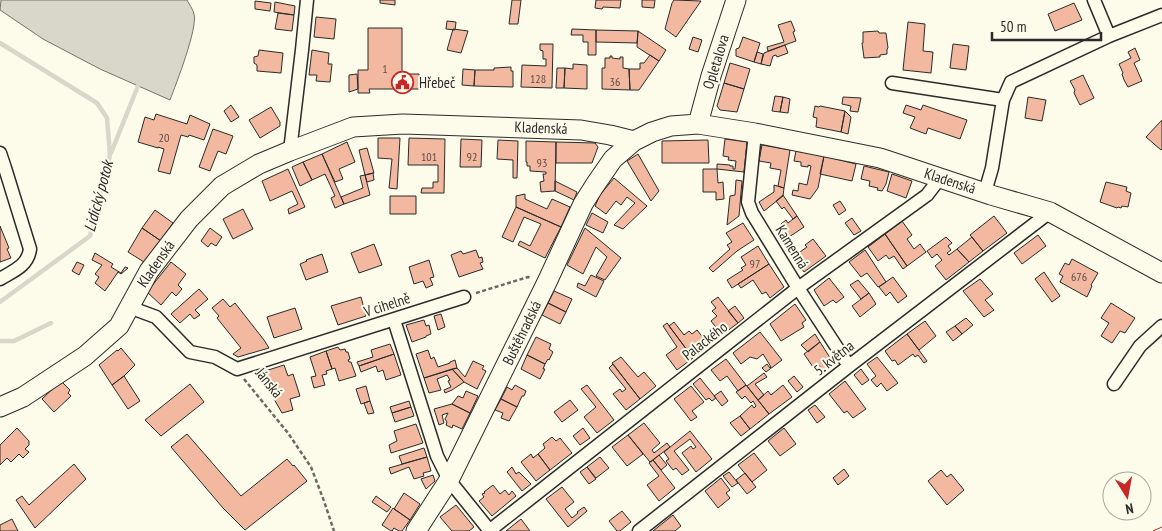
<svg xmlns="http://www.w3.org/2000/svg" width="1162" height="531" viewBox="0 0 1162 531" font-family="'PT Sans Narrow',sans-serif">
<rect width="100%" height="100%" fill="#fdfbea"/>
<path fill="#d8d7c9" stroke="#74746e" d="M1,0H187C189,4 193,9 194,14C198,28 176,84 170,100L100,69L43,39L0,10Z"/>
<g fill="none" stroke-linecap="round" stroke-linejoin="round">
<path stroke="#d8d7c9" stroke-width="4.5" d="M0,43L97,103L107,118L110,155L90,236L0,302
M111,153L140,81
M0,341H14L51,323"/>
</g>
<path fill="#f2b8a0" stroke="#2b2b2b" d="M380,0H395V5L380,3Z
M512,0H521L518,24H509Z
M596,0H621L620,8L603,7L602,9L595,8Z
M642,0H655L654,8L642,7Z
M674,0L701,1L676,37L665,29L672,3Z
M255,1L271,3L270,11L255,9Z
M275,2L295,6L294,15L274,12Z
M1074,3L1082,20L1055,31L1048,14Z
M278,13L294,15L292,31L275,29Z
M316,17L336,19L334,39L314,37Z
M447,21L456,22L455,30L446,29Z
M791,21L795,31L793,32L796,41L768,51L767,47L784,42L778,25Z
M908,22L925,24L923,51L933,52L931,73L903,70Z
M368,28H402V74H419V89H369L370,93H358V70H368Z
M453,29L468,31L461,53L447,50Z
M572,29L596,30V55H588V42H583V35H571Z
M596,30L638,31L637,43L596,42Z
M638,31L666,50L659,61L637,47Z
M878,31L879,33H886L888,48L887,49V54L880,55V57L864,58L862,43H863V32Z
M693,37L702,40L698,52L689,49Z
M743,37L760,43L754,62L736,56V49L739,48Z
M540,44H553L552,88L521,87L522,65L546,66V59H543V51L540,50Z
M953,44L969,46L966,70L950,68Z
M785,45L788,53L777,57L776,55L773,56L770,66L761,64L764,53Z
M1135,48L1140,60L1134,63L1142,81L1128,87L1124,80L1122,74L1123,73L1119,64L1131,58L1128,52Z
M259,50L283,53L281,73L257,71V65L254,63V57L258,56Z
M312,50L329,53L328,64H332L330,82L316,81L317,75H309Z
M757,52L763,54L761,64L754,62Z
M650,55L659,61L639,90H630L629,69H640V63H644Z
M610,56H612V58L620,59V57H623V68L629,69L630,90L602,89V68H605V58H610Z
M730,63L750,69L744,89L724,83Z
M573,64L587,65V89L564,88L565,68L573,69Z
M511,67V71H513V87L474,86L475,70H494V68Z
M557,68H565L564,88H556Z
M463,69L475,70L474,86L462,85Z
M357,74L358,89L349,92V75Z
M1083,75L1094,98L1080,105L1074,93L1075,90L1070,81Z
M724,83L744,89L737,112L720,110L717,106Z
M775,96L783,97L780,112L772,111Z
M783,97L790,99L788,113L780,112Z
M843,97L861,98L858,112L850,111L851,106L842,104Z
M1028,97L1046,100L1042,121L1025,118Z
M231,105L239,117L231,122L224,111Z
M906,105L921,110L923,105L967,120L960,139L928,128L926,134L910,128L915,117L903,113Z
M815,106L819,107L820,106L845,111L841,132L816,127L817,118L813,117Z
M271,107L280,122V126L260,138L249,120Z
M845,111L851,117L848,134L841,132Z
M156,114L187,124L190,115L210,124L204,140L189,135L188,137L181,135L170,174L158,171L164,149L158,147V148L138,142L145,117L154,120Z
M1162,120V149L1161,150L1146,137Z
M213,129L233,136L226,154L218,151L210,171L199,167Z
M378,138H400L397,189L389,188L392,159L378,158Z
M409,138L445,139L444,193H421L422,188H433V182H438V165H408Z
M461,139L482,140L481,167H460Z
M725,139L747,142L744,172L717,169V164L730,165V166H733V169H735L736,161L728,160L729,157L723,156Z
M498,140L518,141L517,178H513V160L497,159Z
M708,140L709,163H662V141Z
M526,141L556,142L555,191L541,192L540,182L544,181L543,174H546V172L530,171V166H527V162H526Z
M347,142L355,162L339,169L343,179L335,182L322,154Z
M556,142L595,143L598,147L592,163H556Z
M762,145L790,150L784,188L778,186L781,170L770,168L771,163L759,161Z
M367,148L374,173L365,175L359,150Z
M796,151L824,156L818,188L810,199L792,195L793,190L798,191L799,183L807,185L811,166L808,165V167L801,166V162L794,161Z
M322,154L344,204L335,208L331,198L335,196L325,174L312,180L303,162Z
M638,154L659,191L651,201L627,161Z
M824,156L856,164L852,181L820,174Z
M303,162L312,180L300,186L292,167Z
M864,166L889,172L886,184L882,191L877,190L878,188L869,186L870,181L861,179Z
M288,169L305,207L289,214L288,209L298,204L292,191L270,201L262,181Z
M703,169H717L718,183L723,182L724,199L716,200V192H703Z
M373,173L374,180L367,182L365,175Z
M892,174L912,181L906,198L887,191Z
M365,175L370,195L344,204L341,197L363,188L360,176Z
M614,178L647,206L623,229L614,225L635,203L627,197L621,205L616,201L606,214L595,206L600,195Z
M736,180L742,181L739,216L727,225L730,196L735,195Z
M555,181L577,192L574,200L555,191Z
M1106,182L1127,187L1126,191L1131,193L1128,207L1122,206L1121,208L1118,207L1117,208L1100,202Z
M774,185L784,188L783,196L764,211L759,202L774,192Z
M525,194V199L547,209L552,199L570,207L561,227L516,207V196Z
M783,195L797,216L793,219L784,207L782,209L776,201Z
M390,196H416V214H390Z
M840,201L846,210L839,215L833,205Z
M516,207L561,227L545,258L518,245L520,241L530,246L541,224L524,217L513,242L502,237Z
M243,209L253,229L233,239L223,219Z
M155,210L173,223L161,241L142,228Z
M592,213L608,222L603,233L586,225Z
M797,216L804,227L783,241L776,231L782,227L781,224L786,220L788,223Z
M994,216L1007,233L983,251L970,235Z
M852,218L861,231L854,235L845,223Z
M902,221L912,235L907,239L914,249L920,244L926,252L907,266L885,234Z
M743,223L754,240L737,251L713,272L709,268L730,249L727,245L732,242L726,233Z
M0,226L9,248L7,249L11,258L0,262Z
M142,228L161,241L144,262L128,252Z
M210,228L222,237L216,246L211,243L208,247L201,241Z
M585,228L621,258L605,280L596,276L607,257L596,247L583,274L567,265Z
M885,234L907,266L903,269L894,256L889,259L886,255L878,261L868,247Z
M1038,235L1046,246L1022,264L1014,253Z
M946,237L952,243L948,246L951,250L947,253L949,255L957,249L969,262L946,280L935,266L942,260L937,254L932,258L927,251Z
M972,237L983,251L969,262L957,249Z
M813,239L826,256L804,272L793,257L807,247L805,245Z
M374,244L382,265L359,273L351,253Z
M758,246L769,264L732,288L727,280L743,270L741,268L746,265L741,257Z
M476,250L479,258L482,257L483,262L480,263L483,269L459,277L451,255L461,251L463,254Z
M865,250L886,282L878,287L867,273L861,277L849,262Z
M95,253L113,264L111,267L121,273L125,267L128,268L121,274L118,272L105,291L95,283L99,277L95,274L102,265L92,260Z
M322,254L328,272L306,280L300,264L307,261L306,260Z
M1072,259L1098,273L1091,285L1092,286L1087,297L1060,282L1063,276L1059,274L1065,263L1069,265Z
M429,260L434,277L430,278L433,285L426,288L423,281L414,284L409,267Z
M77,262L84,265L79,275L72,271Z
M171,262L186,274L178,285L182,289L176,296L172,292L161,305L147,292Z
M769,264L784,287L770,298L766,292L762,294L753,280L741,288L738,284Z
M1044,272L1060,296L1052,302L1035,279Z
M591,275L604,281L596,297L577,287L578,283L585,286Z
M893,277L907,296L898,303L890,292L886,296L879,287Z
M829,278L844,297L836,303L833,300L824,306L814,290Z
M980,279L993,294L985,300L994,310L984,317L963,291Z
M858,280L869,293L861,299L850,285Z
M199,289L208,299L195,310L200,315L194,319L190,314L180,323L171,314Z
M554,291L572,299L566,312L548,303Z
M869,293L876,304L860,317L852,306Z
M361,297L366,316L338,325L331,306Z
M718,297L738,323L722,335L711,321L717,316L712,311L716,308L711,302Z
M223,299L230,307L235,303L264,340L269,348L238,357L233,354L241,348L217,318L219,316L212,308Z
M548,303L566,312L560,324L542,315Z
M1111,303L1135,318L1125,333L1120,331L1112,343L1101,336L1109,323L1101,318Z
M795,304L806,320L802,323L804,327L781,341L770,324Z
M735,306L744,318L738,323L728,311Z
M295,308L302,329L274,338L267,317Z
M441,314L445,327L438,330L434,316Z
M966,318L973,325L962,334L955,326Z
M424,320L426,326L429,325L431,334L426,336V337L412,342L406,325Z
M925,321L936,336L919,350L907,334Z
M674,322L684,335L689,331L692,334L697,330L709,345L693,358L669,326Z
M667,323L693,358L677,370L666,355L677,347L663,326Z
M955,326L962,334L953,341L946,332Z
M760,332L782,360L766,372L762,368L767,364L770,368L771,367L763,354L757,359L750,357L741,364L733,353Z
M815,334L820,342L808,352L801,345Z
M907,334L927,361L924,363L918,355L915,357L913,354L898,365L895,360L892,361L885,351Z
M536,337L551,344L549,349L553,352L549,360L548,359L545,364L527,355Z
M820,342L834,364L824,372L818,364L813,367L804,354Z
M390,344L394,354L359,366L357,362L373,357L371,350Z
M338,347L340,350L345,349L346,352H348L350,359L348,360L349,362H351L356,376L339,381L335,368L332,369L326,351Z
M121,348L135,365L124,376L112,385L99,365L117,350L118,351Z
M428,350L431,359L434,357L438,367L450,363V362L455,360L457,368L424,378L416,354Z
M326,351L332,369L326,371L327,374L322,375L325,385L314,388L311,377L316,376L310,357Z
M394,354L401,375L386,380L383,370L378,372L376,366L361,372L359,366Z
M527,355L545,364L543,369H545L540,379L521,369Z
M621,357L638,377L644,372L656,386L640,399L612,363Z
M877,357L898,383L887,391L881,383L877,387L871,380L876,376L867,364Z
M726,359L746,385L738,391L727,376L720,381L711,370Z
M473,361L484,366L482,369L486,371L477,389L464,382L452,369L457,368L465,377Z
M613,364L640,399L626,410L613,394L620,389L622,392L626,389L609,368Z
M284,365L288,376L293,374L300,396L290,399L293,410L282,413L266,385L262,372Z
M452,369L464,382L452,390L445,393L444,390L451,387L448,381L450,380L447,375L437,379L441,390L429,393L424,378Z
M861,369L869,380L862,385L854,375Z
M764,373L767,377L755,384L764,395L758,400L747,386Z
M124,376L140,401L128,409L112,385Z
M794,376L803,387L797,392L788,381Z
M700,378L716,398L712,401L709,398L706,400L693,384Z
M61,381L70,390L68,393L71,396L54,412L42,399Z
M845,381L866,409L853,418L847,411L844,413L829,394Z
M190,384L204,402L161,436L145,420Z
M515,385L526,391L524,396H522L517,407L501,399L507,387L512,390Z
M587,385L614,420L597,433L584,417L596,407L581,389Z
M746,385L769,414L750,429L740,416L752,405L754,408L756,406L753,401L751,403L745,396L742,399L736,392Z
M783,385L792,397L769,414L758,400L768,391L771,395Z
M366,386L370,401L361,404L356,389Z
M691,386L704,402L692,411L697,417L691,421L674,399Z
M466,391L478,396L470,413L452,404L458,396L463,398Z
M721,391L728,401L722,406L714,396Z
M501,399L517,407L509,421L501,418L503,413L495,410Z
M570,400L578,410L562,422L554,412Z
M370,401L374,413L368,414L364,403Z
M409,401L411,407L392,413L390,407Z
M452,404L470,413L462,429L453,425L452,428L446,425L447,422L445,419L448,413L442,415L444,423L439,425L434,409Z
M815,405L825,417L817,423L808,410Z
M411,407L414,416L395,422L392,413Z
M740,416L750,429L741,436L730,423Z
M644,423L660,443L652,450L654,453L667,443L670,447L650,462L628,435Z
M416,424L423,443L391,453L389,445L397,441L394,431Z
M17,428L29,441V445L25,449L29,452L23,458L19,454L11,462L7,458L0,465V445Z
M583,428L590,438L580,445L573,436Z
M784,428L796,444L780,456L768,441Z
M690,431L712,459L696,472L682,453L691,446L693,449L696,447L690,439L674,451L689,470L682,475L676,468L673,470L666,461L669,459L664,452Z
M187,434L241,496L287,459L293,466L294,465L307,481L245,530L223,508L171,447Z
M628,435L643,454L627,466L612,447Z
M552,437L556,441L560,438L572,453L550,470L538,454L545,448L543,444Z
M424,448L427,457L402,464L399,456Z
M754,453L767,470L752,482L738,465Z
M531,454L533,458L538,454L550,470L536,481L521,462Z
M659,455L667,465L661,470L653,460Z
M427,457L431,471L423,473L424,476L414,479L409,467L391,474L389,468Z
M600,457L609,468L596,478L587,467Z
M653,460L675,488L659,501L647,485L659,476L649,463Z
M74,464L86,479L35,528L16,500L22,496L29,505Z
M512,467L516,474L519,472L531,484L522,491L507,472Z
M587,467L596,479L589,484L580,472Z
M844,469L849,476L838,485L833,478Z
M941,470L947,477L951,474L964,490L947,505L928,481Z
M729,472L738,483L732,487L723,476Z
M745,473L756,487L747,494L736,480Z
M433,475L435,481L426,489L421,479Z
M721,478L730,490L726,493L730,498L718,508L705,491Z
M493,485L500,494L505,490L509,495L512,491L516,496L492,516L479,501L484,497L482,494L485,493L484,492Z
M562,487L574,502L565,509L572,518L578,513L577,512L584,507L587,511L568,527L546,499Z
M404,493L420,504L410,520L394,509Z
M376,496L391,507L387,512L372,502Z
M456,505L474,527L469,531H452L440,517Z
M393,508L410,520L402,531H399L394,528L392,531H391L382,525Z
M622,511L631,522L620,531H617L609,521Z
M673,515L681,526L675,531H653Z
M12,519L18,531H0V525Z
M521,519L530,531H506Z"/>
<g fill="none" stroke-linecap="round" stroke-linejoin="round">
<defs>
<path id="street" d="M1094,0L1109,36
M892,83L1003,100
M755,133L748,202L752,213L798,288L849,366
M290,151L302,50L307,0
M0,153L5,168L30,249C28,266 13,271 0,279
M985,192L992,168L1003,100L1011,82L1109,36L1162,15
M129,307L156,317L190,352L215,357L237,369L464,297
M394,320L437,456L449,480L490,531
M1114,384L1140,346L1162,326
M489,531L798,288L927,195L940,178
M639,531L849,366L1050,212"/>
<path id="secondary" d="M698,124L711,76L736,0
M0,407L23,397L85,356L119,326L149,271L189,219L222,186L259,164L290,151L353,127L403,124L581,130L610,135L634,141
M416,531L449,480L547,282L583,204L595,185L613,159L634,141L652,132L671,126L698,124L755,133L880,158L991,195L1050,212L1162,273"/>
</defs>
<use href="#street" stroke="#2b2b2b" stroke-width="15"/>
<use href="#secondary" stroke="#2b2b2b" stroke-width="21"/>
<path stroke="#6a6964" stroke-width="2.5" stroke-dasharray="4 2.5" stroke-linecap="butt" d="M476,293L528,277L531,278
M244,379L288,433L311,467L324,501L334,531"/>
<use href="#street" stroke="#fdfbea" stroke-width="12"/>
<use href="#secondary" stroke="#fdfbea" stroke-width="19"/>
<path stroke="#c62828" stroke-width="1" stroke-dasharray="18 4 2.5 4" stroke-linecap="butt" d="M1153,531L1162,527"/>
</g>
<defs>
<symbol id="civic-ring" viewBox="-11 -11 22 22"><circle r="9.5" fill="#fdfbea" stroke="#c62828" stroke-width="1.5"/><path d="M-.6-6.5H3V-4.5H.6V-3L4-1V1h2V6H-6V1h2V-1L-.6-3ZM-1.2 2.5V6h2.4V2.5Z" fill="#c62828"/></symbol>
</defs>
<g fill-rule="evenodd">
<use href="#civic-ring" x="390" y="70" width="25" height="25"/>
</g>
<g text-anchor="middle" stroke-width="4" stroke-linejoin="round" paint-order="stroke">
<g font-size="12" fill="#5d4e48">
<text x="385" y="73">1</text>
<text x="538" y="83">128</text>
<text x="615" y="86">36</text>
<text x="164" y="142">20</text>
<text x="429" y="161">101</text>
<text x="472" y="161">92</text>
<text x="542" y="167">93</text>
<text x="755" y="268">97</text>
<text x="1079" y="281">676</text>
</g>
<g font-size="15" fill="#2b2b2b" stroke="#fdfbea">
<text transform="translate(716 62) rotate(-73)" y="5">Opletalova</text>
<text transform="translate(541 128) rotate(2)" y="5">Kladenská</text>
<text transform="translate(950 181) rotate(18)" y="5">Kladenská</text>
<text transform="translate(792 247) rotate(58)" y="5">Kamenná</text>
<text transform="translate(156 264) rotate(-55)" y="5">Kladenská</text>
<text transform="translate(387 305) rotate(-18)" y="5">V cihelně</text>
<text transform="translate(522 333) rotate(-64)" y="5">Buštěhradská</text>
<text transform="translate(705 341) rotate(-38)" y="5">Palackého</text>
<text transform="translate(834 358) rotate(-38)" y="5">5. května</text>
<text transform="translate(269 383) rotate(51)" y="5">Jánská</text>
</g>
<g font-size="15" fill="#2b2b2b" stroke="#fdfbea" text-anchor="start">
<text x="419" y="88">Hřebeč</text>
</g>
<g font-size="16" font-style="italic" fill="#2b2b2b" stroke="#fdfbea">
<text transform="translate(98 196) rotate(-75)" y="6">Lidický potok</text>
</g>
</g>
<g transform="translate(1127 496) rotate(169)"><circle r="24" fill="#fdfbea" stroke="#a9a89e"/>
<path d="M0-4L9 19L0 12L-9 19Z" fill="#c62828"/>
<text y="-8" font-size="14" font-weight="bold" text-anchor="middle" fill="#2b2b2b">N</text>
</g>
<path d="M992 32v8h109v-8" fill="none" stroke="#2b2b2b" stroke-width="2.5"/>
<text x="1000" y="32" font-size="15" fill="#2b2b2b" stroke="#fdfbea" stroke-width="4" paint-order="stroke">50 m</text>
</svg>
